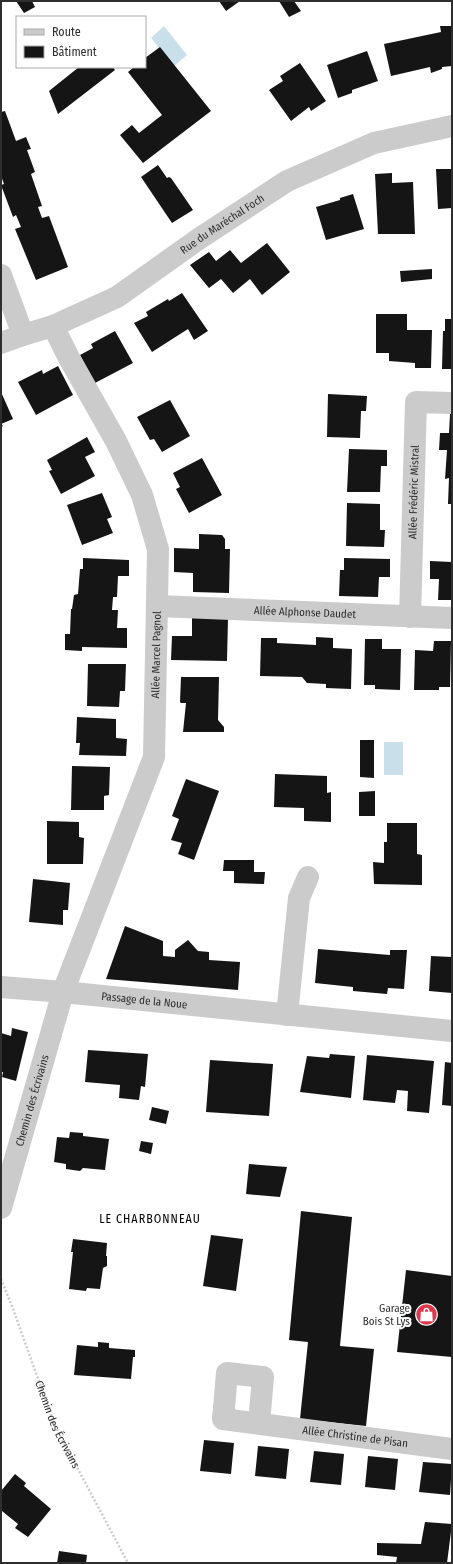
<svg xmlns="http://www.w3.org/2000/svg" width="453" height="1564" viewBox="0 0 453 1564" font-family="'Fira Sans Condensed',sans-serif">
<rect width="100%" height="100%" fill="#fff"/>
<path fill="#c9dfe9" d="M164,26L187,55L174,66L151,38Z
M384,742H403V775H384Z"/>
<path fill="#151515" d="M16,1H32L35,7L24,13Z
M219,1H240L226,11Z
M279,1H294L301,11L289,17Z
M440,26H452V66L442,67V69L431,73L430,67L391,76L384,44L441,32Z
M160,47L211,111L143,163L120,135L132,125L139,133L162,115L128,72L134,67H145V58Z
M367,51L378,81L352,90V93L338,98L327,65Z
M300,63L326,101L311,111L309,107L291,121L269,90L283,81L280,76Z
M79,67H113L115,70L58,114L49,91Z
M5,111L16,141L26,137L31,149L27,150L35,172L31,174L42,206L38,207L42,218L49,216L68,267L36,280L15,229L21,227L16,215L13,217L1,185L4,184L1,176V112Z
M158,165L167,178L169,177L171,178L193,210L172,223L141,177Z
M436,169H452V208L438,209Z
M392,173V183L413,182L415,234H378L375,174Z
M353,194L364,229L326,240L316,207L340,200V198Z
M267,243L290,272L262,295L250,279L233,293L221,279L209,288L190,265L209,252L216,261L230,250L241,263Z
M432,269V279L401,282L400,271Z
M182,293L208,331L194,340L188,329L152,352L134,323L148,316L146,312L168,299L169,301Z
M376,314H407V330H432L431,368H415V363L389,361V353H376Z
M445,319H452V369H442L443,331H445Z
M115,331L133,363L95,383L80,355L93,348L91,344Z
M58,366L73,395L36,415L18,382L42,370L43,374Z
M1,392L13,419L1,424L3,426L1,427Z
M328,394L367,396L366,411H361L360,438L327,437Z
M170,400L190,436L162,452L154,439L150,440L137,417Z
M450,414H452V504H448L449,478L445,479L447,450H439L440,433H449Z
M87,437L95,452L85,457L95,476L61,494L49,471L52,470L47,460Z
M349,449L387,450V466H381L380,492H347Z
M202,458L222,495L189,513L176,489L180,487L173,473Z
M102,493L112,517L107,519L113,533L82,545L67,505Z
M347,503L380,504V530H385L384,547L346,546Z
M199,534L222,535L225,539V549H230L229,593L193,592V573L174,572V548L199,549Z
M83,558L129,560V576H118L117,597H113L112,610H118L117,628H127V648L82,647V651L65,650V634H70L71,609H72L74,595L78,594L80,569H83Z
M344,558L390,559V577H379L378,597L339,596L340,570H344Z
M430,561L452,562V600H438L439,579H430Z
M192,617L228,618L227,661L171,660L172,636H192Z
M316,637L333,638V648L352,649L351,689L326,688V684L307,683L302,677L260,676L261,638H277V643L316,645Z
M365,639H382V649H401L400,690L375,689V685H364Z
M434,641H451L450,687H439V690H414L415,650L433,651Z
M88,664H126L125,691H120L119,707L87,706Z
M181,677H219L218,720L224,727V732H183L186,703H181L180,702Z
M77,717L116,719V738L127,739L126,756L79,755L80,743H76Z
M360,740H374V778L360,777Z
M72,766L110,767L109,795L104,796V810H71Z
M275,774L327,776V793L331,792V822L304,821V808L274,807Z
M186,779L219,791L194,860L178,854L182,843L171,840L179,819L172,816Z
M375,791V816H359V792Z
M47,821L79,822V837L84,838L83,864H47Z
M387,823H417V854L422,855V885L374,884L373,862L384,863V842H387Z
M224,860H254V872H265L264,884L234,883V871H223Z
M33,879L70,883L68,910H63V925L29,922Z
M125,926L163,941V956L175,957V950L188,940L198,951L209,952V960L240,962L238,990L106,979Z
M318,949L390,955V950H407L404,989L388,988L387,994L353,991V987L315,983Z
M431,956L452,957V993L429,991Z
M12,1028L28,1032L16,1081L2,1077L3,1072H1V1033L11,1036Z
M88,1050L148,1054L145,1087L141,1086L139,1100L119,1098L120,1085L85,1082Z
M330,1054L355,1056L351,1098L300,1092L307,1056L329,1058Z
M367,1055L434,1061L429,1113L407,1111L408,1091L397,1090L395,1103L363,1100Z
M210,1060L273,1064L269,1116L206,1112Z
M445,1062L452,1063V1106L442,1105Z
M152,1107L169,1111L166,1124L149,1120Z
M70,1132L83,1133V1136L109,1139L105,1170L83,1168L80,1171L66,1169V1164L54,1162L57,1137L69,1138Z
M141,1141L153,1143L151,1154L139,1151Z
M249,1164L287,1167L280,1197L246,1194Z
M301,1211L352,1217L340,1346L374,1349L366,1426L300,1419L308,1342L289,1340Z
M211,1235L243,1239L236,1291L203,1286Z
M73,1239L107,1243L106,1256H107V1266L103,1268L100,1289L87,1288L86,1291L69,1289L73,1252H71Z
M406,1270L452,1276V1357L397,1352Z
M98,1342L109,1343V1348L135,1350V1357H133L131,1379L74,1375L77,1345L98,1347Z
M204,1440L234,1443L231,1474L200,1471Z
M258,1446L289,1449L286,1479L255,1476Z
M314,1451L344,1454L341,1485L310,1482Z
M368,1456L398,1459L395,1490L365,1487Z
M423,1462L452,1464L450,1495L419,1492Z
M15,1474L26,1483L24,1486L51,1509L28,1537L15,1528L18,1524L2,1511L1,1512V1491Z
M425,1522L452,1524L447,1563H396L397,1557L377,1555V1543L421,1544Z
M59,1551L87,1555L86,1563H57Z"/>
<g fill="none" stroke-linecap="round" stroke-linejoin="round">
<path stroke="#cbcbcb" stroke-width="2.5" stroke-dasharray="2 2" stroke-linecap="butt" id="s1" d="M1,1279L13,1309L55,1426L128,1563"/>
<g stroke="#cbcbcb" stroke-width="22">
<path d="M1,275L23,335"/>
<path id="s2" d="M1,343L23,335L53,326L117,297L200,238L287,181L374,143L452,126"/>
<path id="s3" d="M157,606L452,618"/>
<path id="s4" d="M410,617L416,402L452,403"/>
<path id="s5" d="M1,987L63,992L452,1031"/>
<path d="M287,1015L299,898L308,877"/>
<path id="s6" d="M1,1208L63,992L154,757L158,549L142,495L116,441L69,358L53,326"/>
<path id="s7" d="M259,1423L263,1377L227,1373L223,1419L452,1449"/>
</g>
</g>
<defs>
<symbol id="shop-disc" viewBox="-11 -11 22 22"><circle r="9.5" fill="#dc394f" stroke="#fff"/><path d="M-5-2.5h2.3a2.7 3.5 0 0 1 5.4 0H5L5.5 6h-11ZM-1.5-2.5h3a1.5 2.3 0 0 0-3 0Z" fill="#fff"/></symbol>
</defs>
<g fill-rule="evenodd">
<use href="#shop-disc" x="414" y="1302" width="25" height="25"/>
</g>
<g text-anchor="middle" stroke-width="4" stroke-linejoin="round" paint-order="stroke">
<g font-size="11" fill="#2e2e2e" stroke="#fff">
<text dy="4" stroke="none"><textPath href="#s2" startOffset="253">Rue du Maréchal Foch</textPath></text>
<text dy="4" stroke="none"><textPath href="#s4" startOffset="125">Allée Frédéric Mistral</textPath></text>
<text dy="4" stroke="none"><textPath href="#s3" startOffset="148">Allée Alphonse Daudet</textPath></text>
<text dy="4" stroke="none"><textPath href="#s6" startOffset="579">Allée Marcel Pagnol</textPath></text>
<text dy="4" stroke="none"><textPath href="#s5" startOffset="144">Passage de la Noue</textPath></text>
<text dy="4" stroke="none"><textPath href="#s6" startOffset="112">Chemin des Écrivains</textPath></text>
<text dy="4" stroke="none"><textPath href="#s1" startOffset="156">Chemin des Écrivains</textPath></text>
<text dy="4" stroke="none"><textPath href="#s7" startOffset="262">Allée Christine de Pisan</textPath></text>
</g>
<g font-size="11" fill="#2e2e2e" stroke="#fff" text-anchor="end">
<text x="410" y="1312">Garage<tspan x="410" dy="13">Bois St Lys</tspan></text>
</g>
<g font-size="12" letter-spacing="1" fill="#000" stroke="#fff">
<text x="150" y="1223">LE CHARBONNEAU</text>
</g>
</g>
<rect width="453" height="1564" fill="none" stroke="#2e2e2e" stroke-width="4"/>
<rect x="16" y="16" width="130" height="52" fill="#ffffff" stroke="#ababab"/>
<rect x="24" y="29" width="20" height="6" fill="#cbcbcb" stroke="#ababab"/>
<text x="52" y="36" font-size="12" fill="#2e2e2e">Route</text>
<rect x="24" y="46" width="20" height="12" fill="#151515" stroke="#ababab"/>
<text x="52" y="56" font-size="12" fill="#2e2e2e">Bâtiment</text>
</svg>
